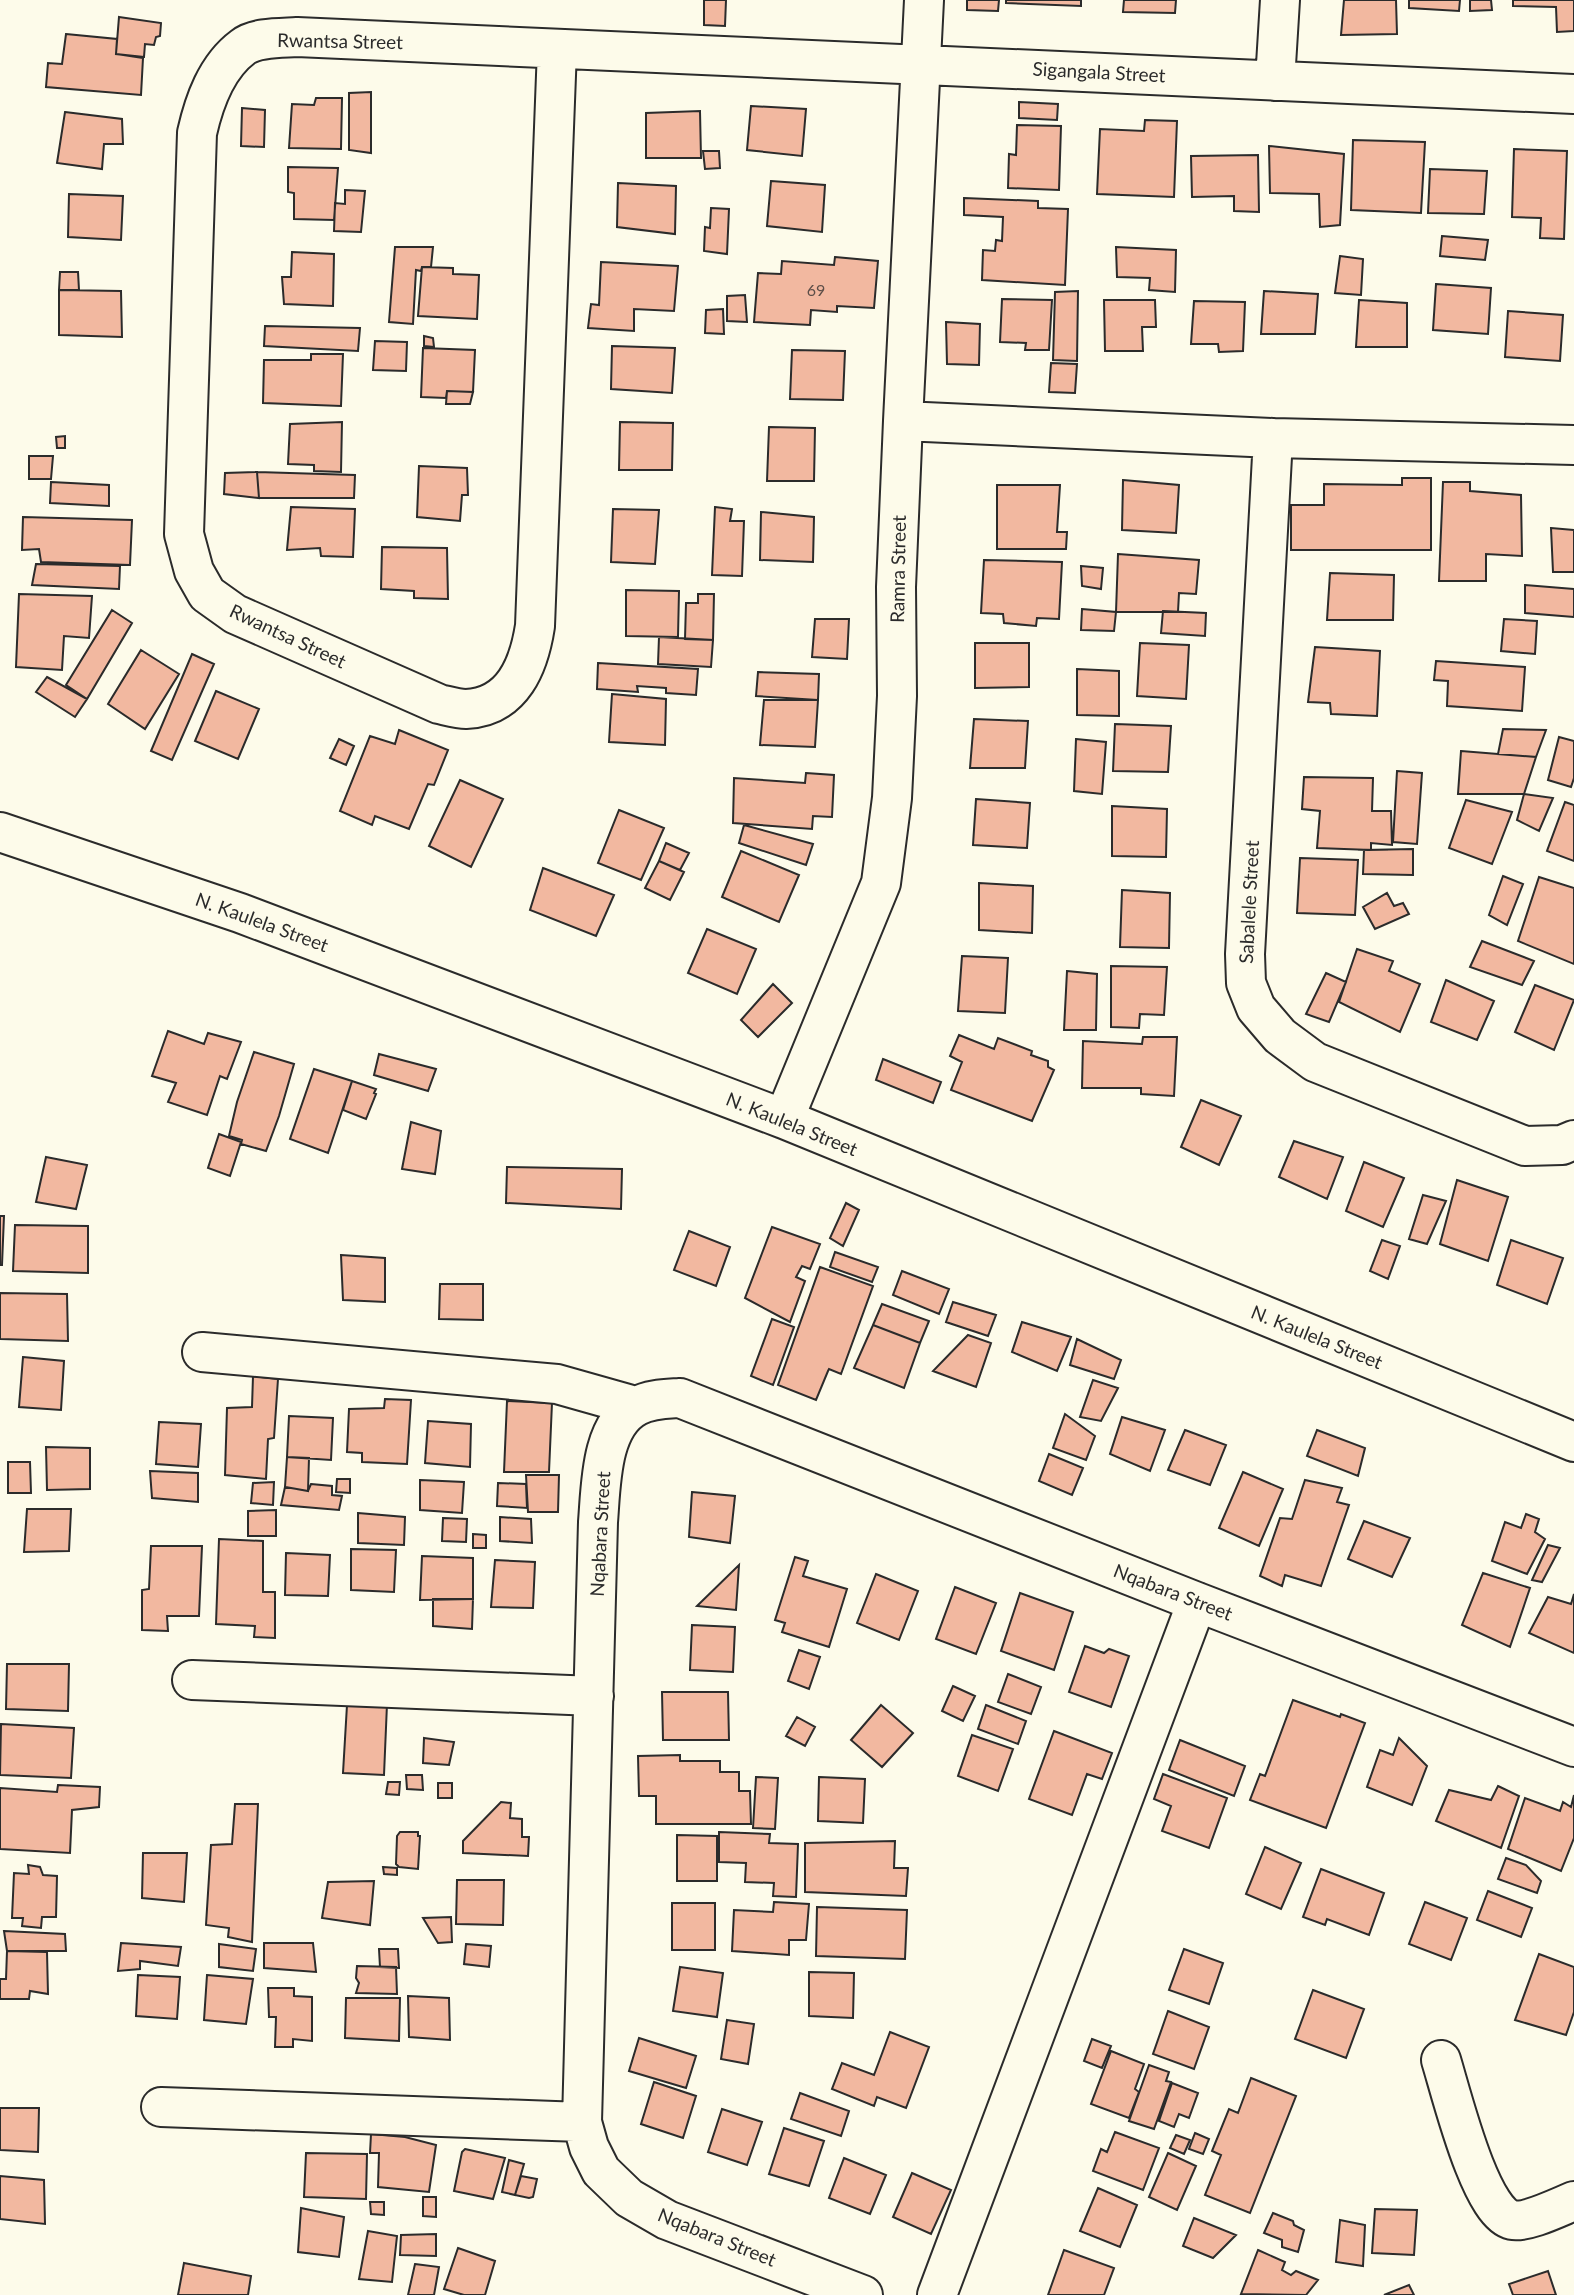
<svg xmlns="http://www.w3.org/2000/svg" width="1574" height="2295" viewBox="0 0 1574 2295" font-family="Lato,sans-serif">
<rect width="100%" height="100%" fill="#fdfbea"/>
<path fill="#f2b8a0" stroke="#2b2b2b" stroke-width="2" d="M704,0H726L725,26L704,25Z
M967,0H999L998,11L967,10Z
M1006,0H1081V6L1006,3Z
M1124,0H1176L1175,13L1123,12Z
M1344,0H1396L1397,34L1341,35Z
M1409,0H1460L1459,11L1409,8Z
M1470,0H1491L1492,10L1470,11Z
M1513,0H1574V31L1557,32L1556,7L1513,6Z
M119,17L161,23L160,36L156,37L154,45L145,44L144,57L116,54Z
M66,34L117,39L116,54L143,58L141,95L46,87L48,63L62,64Z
M371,92V153L349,150V93Z
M316,98H342L341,149L289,148L292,104L314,105Z
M1019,102L1058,104L1057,120L1019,118Z
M751,106L806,109L802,156L747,150Z
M242,108L265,110L264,147L241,146Z
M700,111L701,158H646V113Z
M65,112L122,119L123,144H104L102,169L57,163Z
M1145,120L1177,121L1174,197L1097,194L1100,129L1144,131Z
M1017,125L1061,126L1059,190L1008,188L1009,154L1016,155Z
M1353,140L1425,142L1421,213L1351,210Z
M1269,146L1344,154L1340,225L1320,227L1319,194L1270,193Z
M1514,149L1567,151L1564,239L1540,238L1541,218L1512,217Z
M703,151H719L720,168L705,169Z
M1258,155L1259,212L1234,211V196L1192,197L1191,156Z
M288,167L338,168L334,220L294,219V193L288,192Z
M1430,169L1487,171L1484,214L1428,213Z
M771,181L825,185L822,232L767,226Z
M618,183L676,186L675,234L617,227Z
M345,190L365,191L361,232L334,231L335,203L345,204Z
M69,194L123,196L121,240L68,237Z
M964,198L1038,201V208L1068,209L1065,285L982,280L983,250L995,251L996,240L1002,241L1003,217L964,215Z
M711,208L729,209L727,254L704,251L705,227L710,228Z
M1442,236L1488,240L1485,260L1440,256Z
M395,247H433L431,267H422L421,271L416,270L413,324L389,322Z
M1116,247L1176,250L1175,292L1149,290L1150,278L1117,277Z
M292,252L334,254L333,306L284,304L282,277H291Z
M1340,256L1363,259L1361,295L1335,293Z
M835,257L878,261L874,308L837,306V312L811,310L810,325L754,322L758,273L781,274L782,261L834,265Z
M601,262L678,266L674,311L634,309V331L588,328L591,304L599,305Z
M422,267L453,268V274L479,275L477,319L418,316Z
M60,272H78L79,290H59Z
M1436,284L1491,288L1488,334L1433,330Z
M59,290L121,291L122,337L59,335Z
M1078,291L1077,361L1053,360L1055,292Z
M1264,291L1318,294L1315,334H1261Z
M745,295L747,322L727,321V296Z
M1002,299L1052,300L1049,350H1025L1026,343L1000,342Z
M1104,300H1155L1156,327H1142L1143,351H1105Z
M1359,300L1407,303V347H1356Z
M1194,301L1245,302L1243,351L1219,352L1218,344H1191Z
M723,309L724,334L705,333L706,310Z
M1508,311L1563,315L1560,361L1505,357Z
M946,322L980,324L979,365L947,364Z
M265,326L360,328L358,351L264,346Z
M424,336L433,338L434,347L424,346Z
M375,341L407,342L406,371L373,370Z
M612,346L675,348L672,393L611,389Z
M423,348L475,350L473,392L447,391L446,398L421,397Z
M792,350L845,351L843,400L790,399Z
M311,354H343L341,406L263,403L264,360H311Z
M1051,363L1077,364L1075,393L1049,392Z
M447,391L473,392L470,404H446Z
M342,422L341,472L314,471V465L288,464L290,424Z
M620,422L673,423L672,470H619Z
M769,427L815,428L814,481H767Z
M65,436V448H57L56,437Z
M29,456H53L51,479H29Z
M419,466L467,468L468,495H462L460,521L417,517Z
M257,472L259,498L224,494L225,473Z
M257,472L355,475L354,498H259Z
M1402,478H1431V550H1291V505H1324V484L1402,485Z
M1123,480L1179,485L1176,533L1122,530Z
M51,482L109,485V506L50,503Z
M1443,482H1470V491L1521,495L1522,556L1486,554V581H1439Z
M997,485H1060L1057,532H1067L1066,549H997Z
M291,507L355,509L353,557L321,556L320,548L287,550Z
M715,507L732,509L730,521H744L742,576L712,575Z
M613,509L659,510L655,564L611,562Z
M761,512L814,517L813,562L760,560Z
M23,517L132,520L130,565L41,562L39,549L22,550Z
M1551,528L1574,530V572H1553Z
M382,547L447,548L448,599L414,598V591L381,589Z
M1118,554L1199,560L1196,594L1179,593L1178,612H1116Z
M984,560L1062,562L1059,619L1037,618L1036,626L1004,623L1003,614L981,613Z
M36,564L120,566L119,589L32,585Z
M1081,566L1103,568L1101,589L1082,586Z
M1330,573L1394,575L1393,620H1327Z
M1525,585L1574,589V617L1525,613Z
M626,590L679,591L678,637L626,636Z
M19,594L92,596L89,638L64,636L62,670L16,667Z
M698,594H714L713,640L685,639L686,603H698Z
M1082,609L1116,612L1114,631L1081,630Z
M112,610L132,623L87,699L66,685Z
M1163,611L1206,613L1205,636L1161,633Z
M815,619H849L847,659L812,657Z
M1504,619L1537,621L1535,654L1501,651Z
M659,637L713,640L711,667L658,664Z
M975,643H1029V687L975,688Z
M1140,643L1189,645L1186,699L1137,696Z
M1315,647L1380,651L1377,716L1331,714L1330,703L1308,702Z
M141,650L179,674L145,729L108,704Z
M192,654L214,664L172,760L151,751Z
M1436,661L1525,667L1522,711L1447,706L1448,681L1434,680Z
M598,663L698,669L696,695L666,693V688L637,686L638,692L597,689Z
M1077,669L1119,671V716L1077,715Z
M758,672L819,674L818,700L756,696Z
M47,677L87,699L75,717L36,692Z
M216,691L259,709L238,759L195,741Z
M612,694L666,699L665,745L609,742Z
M764,700H818L815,747L760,745Z
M974,719L1028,721L1025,768H970Z
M1115,724L1171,726L1168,772L1113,771Z
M1503,729L1546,730L1536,757L1498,754Z
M399,730L448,750L434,785L428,784L409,829L375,816L372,825L340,811L370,736L395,744Z
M1559,737L1574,741V778L1571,787L1548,780Z
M339,739L354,746L346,765L330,758Z
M1076,739L1106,742L1102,794L1074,791Z
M1461,751L1536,757L1524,794H1458Z
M1397,771L1422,773L1417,844L1393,842Z
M806,773L834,775L832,817L813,816L812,829L733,823L734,778L805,783Z
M1304,777L1373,778L1372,811H1391L1392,845L1371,843V850L1317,848L1320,811L1302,809Z
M460,780L503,799L471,867L429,846Z
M1524,794L1553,798L1539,831L1517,820Z
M976,799L1030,803L1027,848L973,845Z
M1466,800L1512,812L1492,864L1449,848Z
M1565,802L1574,805V861L1547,851Z
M1112,806L1167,809L1166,857L1112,856Z
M619,810L664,828L641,880L598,863Z
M744,825L813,844L806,865L739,843Z
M666,843L689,853L680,870L659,861Z
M1413,849V875L1363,874L1364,850Z
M741,851L799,875L779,922L722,897Z
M1300,858L1358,860L1355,915L1297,913Z
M659,861L684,872L670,900L645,888Z
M543,868L614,895L596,936L530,910Z
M1503,876L1523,884L1507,925L1489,915Z
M1539,877L1574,888V964L1518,941Z
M979,883L1033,886L1032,933L979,930Z
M1122,890L1170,893L1169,948L1120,947Z
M1387,893L1394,906L1403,903L1409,914L1375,929L1363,907Z
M707,929L756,949L737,994L688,973Z
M1482,941L1534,961L1522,985L1470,967Z
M1357,949L1393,961L1389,971L1420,984L1400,1032L1339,1002Z
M962,956L1008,958L1005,1013L958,1011Z
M1111,966L1167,967L1164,1015L1140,1014L1139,1028L1111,1027Z
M1067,971L1097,974L1096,1030H1064Z
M1326,973L1346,982L1329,1022L1306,1014Z
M1446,980L1494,1001L1477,1040L1431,1022Z
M773,984L792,1003L758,1037L741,1020Z
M1535,985L1574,1000L1554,1050L1515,1032Z
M168,1031L204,1044L208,1033L241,1042L227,1079L220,1076L207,1115L168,1102L176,1083L152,1076Z
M959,1035L994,1049L998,1038L1032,1051L1031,1055L1048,1061V1067L1054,1070L1032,1121L951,1090L962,1062L950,1056Z
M1143,1037H1177L1174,1096L1141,1094V1088H1082L1083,1041L1142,1044Z
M254,1052L294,1064L279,1116L266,1151L241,1144L242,1140L229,1136L237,1102Z
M379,1054L436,1069L428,1091L374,1075Z
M883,1059L941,1082L933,1103L876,1080Z
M314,1069L352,1081L328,1153L290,1139Z
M352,1081L376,1089L374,1093L376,1094L366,1119L343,1110Z
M1201,1100L1241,1116L1219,1165L1181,1147Z
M411,1122L441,1131L435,1174L402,1169Z
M219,1134L241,1142L230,1176L208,1168Z
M1294,1141L1343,1157L1327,1199L1279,1177Z
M46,1157L87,1165L76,1209L36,1202Z
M1364,1162L1404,1178L1383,1227L1346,1211Z
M507,1167L622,1169L621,1209L506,1203Z
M1457,1180L1508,1197L1488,1261L1440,1244Z
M1423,1195L1446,1201L1427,1244L1409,1239Z
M846,1203L859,1210L843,1246L830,1238Z
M0,1216H4L2,1265H0Z
M15,1225L88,1226V1273L13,1271Z
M772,1227L820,1244L810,1269L802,1266L796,1277L805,1281L790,1322L745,1298Z
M689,1231L730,1247L716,1286L674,1270Z
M1382,1240L1400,1246L1388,1279L1370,1271Z
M1511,1240L1563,1258L1547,1304L1497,1285Z
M835,1252L878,1267L872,1282L830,1267Z
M341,1255L385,1258V1302L343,1300Z
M820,1267L873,1286L841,1374L829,1369L828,1371L816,1400L778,1385Z
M902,1271L949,1289L939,1314L893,1295Z
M440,1284H483V1320L439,1319Z
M0,1293L67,1294L68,1341L0,1339Z
M953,1302L996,1315L988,1336L946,1322Z
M882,1304L929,1321L920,1343L873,1325Z
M772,1319L794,1327L773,1385L751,1376Z
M1022,1322L1071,1337L1057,1371L1012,1352Z
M873,1325L920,1343L904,1388L854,1368Z
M968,1335L991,1343L976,1387L933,1371Z
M1077,1339L1121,1360L1114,1379L1070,1365Z
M23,1357L64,1361L61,1410L19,1407Z
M253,1376L278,1379L274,1438L268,1439L266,1479L225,1475L227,1408L252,1407Z
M1093,1380L1118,1388L1101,1421L1080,1417Z
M385,1399L411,1400L407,1464L362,1462V1453L347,1452L349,1409L384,1408Z
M507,1401L552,1403L549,1472H504Z
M1065,1414L1095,1436L1086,1460L1053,1448Z
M289,1416L333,1418L331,1460L287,1457Z
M1122,1417L1165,1430L1150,1471L1110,1454Z
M428,1421L471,1424L470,1467L425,1463Z
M159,1422L201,1424L198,1467L156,1464Z
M1185,1430L1226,1445L1210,1485L1168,1470Z
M1317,1430L1365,1448L1358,1476L1307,1456Z
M46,1447L90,1448V1489L47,1490Z
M1049,1454L1083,1468L1072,1495L1039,1481Z
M287,1457L309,1458L308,1491L285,1487Z
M8,1462H30L31,1493H8Z
M150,1471L198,1473V1502L152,1498Z
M1243,1472L1283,1489L1259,1546L1219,1528Z
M526,1475H559L558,1512H528Z
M337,1479H350V1493L336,1492Z
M420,1480L464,1482L462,1513L420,1510Z
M1305,1480L1342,1488L1337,1502L1349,1505L1321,1586L1285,1575L1282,1586L1260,1576L1280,1518L1292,1519Z
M274,1482L273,1505L251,1503L253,1483Z
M498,1483L526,1484L527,1508L497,1506Z
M311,1484L332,1486V1495L342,1496L339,1510L281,1505L285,1487L308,1491Z
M692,1492L735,1496L730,1543L689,1537Z
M27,1509H71L69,1551L24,1552Z
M276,1510V1536H248V1511Z
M358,1513L405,1517L404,1545L358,1543Z
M1526,1514L1539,1519L1535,1532L1545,1539L1527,1574L1492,1561L1505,1522L1521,1528Z
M500,1517L531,1519L532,1543L500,1541Z
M443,1518L467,1519L466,1542L442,1541Z
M1364,1521L1410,1538L1392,1577L1348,1559Z
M473,1534L486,1535V1548H473Z
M219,1539L263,1541V1592H275V1638L254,1637L255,1626L216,1624Z
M1548,1545L1560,1548L1542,1582L1532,1580Z
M151,1546H202L199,1616H167L168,1631L142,1630V1590L149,1589Z
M351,1549L396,1550L394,1592L351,1590Z
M286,1553L330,1555L328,1596L285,1595Z
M422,1556L473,1558V1599L420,1600Z
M795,1557L808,1561L803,1576L847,1589L829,1647L782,1632L785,1623L775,1620Z
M495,1560L535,1562L533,1608L491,1607Z
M739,1565L736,1610L697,1606Z
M1483,1573L1530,1588L1510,1647L1462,1625Z
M876,1574L918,1591L899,1640L857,1623Z
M955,1587L996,1603L976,1654L936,1639Z
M1020,1593L1073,1612L1054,1670L1001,1651Z
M1574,1594V1653L1529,1633L1548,1597L1571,1604Z
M433,1599H473L472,1629L433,1626Z
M692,1625L735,1627L733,1672L690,1670Z
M1085,1646L1104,1653L1109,1649L1129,1656L1111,1707L1069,1692Z
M799,1650L820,1657L809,1689L788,1681Z
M7,1664H69L68,1711L6,1709Z
M1008,1674L1041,1687L1031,1714L998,1702Z
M953,1686L975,1696L963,1721L942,1711Z
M662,1692H728L729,1740H663Z
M1293,1700L1340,1717L1341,1714L1365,1723L1326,1828L1250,1800L1260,1774L1265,1776Z
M387,1704L384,1775L343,1773L347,1705Z
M881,1705L913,1733L882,1767L851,1740Z
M986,1705L1026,1721L1018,1744L978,1729Z
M797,1717L815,1727L805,1746L786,1736Z
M1,1724L74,1728L71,1778L0,1775Z
M1054,1731L1112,1753L1102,1779L1087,1774L1072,1815L1029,1799Z
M972,1735L1013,1749L998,1791L958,1776Z
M424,1738L454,1742L449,1765L423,1763Z
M1399,1738L1427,1766L1412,1805L1367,1787L1380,1750L1393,1755Z
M1180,1740L1245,1766L1234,1796L1169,1770Z
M680,1755V1761H720V1772H739V1791H750L751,1824H656V1796H639L638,1756Z
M1163,1774L1227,1798L1209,1848L1162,1831L1171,1806L1154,1799Z
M406,1775H422L423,1790L407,1789Z
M756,1777L778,1778L775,1829L753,1828Z
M819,1777L865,1779L863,1823L818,1821Z
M388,1782H400L399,1795L386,1794Z
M438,1783H452V1798H438Z
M58,1785L100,1787L99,1807L72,1810L70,1853L0,1849V1788L57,1792Z
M1498,1786L1519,1796L1501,1848L1436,1821L1449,1790L1491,1800Z
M1574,1795V1838L1561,1871L1508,1849L1525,1798L1560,1811L1563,1802L1571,1807Z
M501,1802L511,1803L510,1818L522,1819V1837H529L528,1856L463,1853V1841Z
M235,1804H258L252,1942L228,1937L229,1928L206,1925L211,1845L232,1844Z
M400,1832H418V1836H420L418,1869L399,1867L396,1864L397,1836Z
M719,1832L770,1834L769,1843L798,1844L796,1897L773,1896L774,1883L745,1882L746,1863L719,1862Z
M677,1835L717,1836V1881H677Z
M895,1841L894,1868H908L906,1896L805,1892V1843Z
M1265,1847L1301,1863L1281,1909L1246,1894Z
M143,1853H187L184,1902L142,1898Z
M1506,1858L1526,1865L1541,1881L1537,1893L1498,1879Z
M28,1865L40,1867L43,1875L57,1876L56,1917H42L41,1928L22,1926L23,1918H12L14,1873L29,1874Z
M383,1867L397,1868V1875L384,1874Z
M1321,1869L1384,1893L1369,1935L1327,1919L1325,1925L1303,1917Z
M457,1880H504L503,1925L456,1924Z
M374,1881L370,1925L322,1918L328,1882Z
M1488,1891L1532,1908L1521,1937L1477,1920Z
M774,1902L809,1904L806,1940H789V1955L732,1951L734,1910L773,1912Z
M1425,1902L1467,1918L1451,1960L1409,1944Z
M672,1903H715V1950H672Z
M817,1907L907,1910L905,1959L816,1956Z
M451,1917L452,1942L438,1943L423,1918Z
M4,1931L65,1934L66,1951H7Z
M121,1943L181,1947L178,1966L140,1961V1969L118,1971Z
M264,1943H313L316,1972L264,1968Z
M219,1944L256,1949L253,1971L219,1967Z
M466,1944L491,1946L489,1967L464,1964Z
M379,1949H398L399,1968L380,1967Z
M1184,1949L1223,1963L1209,2004L1169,1990Z
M7,1951L47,1952L48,1994L30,1991L29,1999H0V1979H6Z
M1539,1954L1574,1967V2012L1566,2035L1515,2020Z
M357,1966L396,1967L397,1994L356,1993L359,1983L356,1978Z
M680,1967L723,1973L717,2017L673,2011Z
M809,1972L854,1973L853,2018L809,2016Z
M138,1975L180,1977L177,2019L136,2016Z
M207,1975L253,1979L246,2024L204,2020Z
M268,1988H294V1996L312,1997V2041L293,2039V2047H275L276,2017H269Z
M1313,1990L1364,2009L1346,2058L1295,2039Z
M408,1996L449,1998L450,2040L409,2037Z
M346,1998H400L399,2041L345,2038Z
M1168,2011L1209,2027L1194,2069L1153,2054Z
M727,2020L754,2024L748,2064L721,2059Z
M890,2032L929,2047L906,2108L877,2097L874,2106L832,2089L842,2063L874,2075Z
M639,2038L696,2056L686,2088L629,2071Z
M1092,2039L1111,2046L1102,2068L1084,2061Z
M1111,2051L1144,2064L1135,2089L1139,2092L1129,2118L1091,2104Z
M1149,2065L1169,2072L1166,2081L1171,2082L1154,2129L1129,2121Z
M1251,2078L1296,2096L1250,2213L1205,2195L1221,2155L1212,2151L1229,2109L1238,2113Z
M654,2082L696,2096L683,2138L641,2124Z
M1172,2083L1198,2093L1189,2118L1179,2114L1174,2127L1159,2121Z
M800,2093L849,2111L841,2136L791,2119Z
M0,2108H39L38,2152L0,2150Z
M722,2109L762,2122L747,2165L708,2152Z
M784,2128L824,2141L809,2186L769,2174Z
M1115,2132L1159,2148L1143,2190L1093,2171L1101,2149L1107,2152Z
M1195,2133L1209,2139L1203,2154L1189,2149Z
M371,2134L405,2137L436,2145L429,2192L378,2187L379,2153H370Z
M1176,2135L1190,2140L1184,2154L1170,2148Z
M465,2149L505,2158L493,2199L454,2191L462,2152Z
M306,2153L367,2154L366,2199L304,2197Z
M1168,2153L1196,2166L1177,2210L1149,2197Z
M844,2158L886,2175L870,2214L829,2198Z
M509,2160L524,2164L515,2195L502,2192Z
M912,2173L951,2190L931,2234L893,2217Z
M0,2176L44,2180L45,2224L0,2219Z
M521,2176L537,2179L533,2197L529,2198L515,2195Z
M1098,2188L1137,2205L1120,2247L1080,2231Z
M423,2197H436V2217L423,2216Z
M370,2202H384V2215L371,2214Z
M301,2208L344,2217L339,2257L298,2252Z
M1375,2209L1417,2210L1414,2255L1372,2253Z
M1273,2213L1293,2221L1294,2225L1304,2230L1298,2252L1282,2247V2240L1264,2233Z
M1194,2218L1236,2235L1213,2258L1183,2246Z
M1340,2220L1365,2225L1363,2266L1336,2262Z
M368,2231L397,2236L392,2282L359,2279Z
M436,2234V2256L400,2255L401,2235Z
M458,2248L495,2261L485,2295H464L444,2289Z
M1064,2250L1114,2268L1104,2295H1048Z
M1258,2250L1285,2262L1282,2270L1291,2275L1296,2271L1318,2280L1306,2295L1241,2294Z
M184,2263L251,2276L248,2295H178Z
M415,2264L439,2267L434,2295H408Z
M1548,2271L1556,2295H1513L1509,2284Z
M1409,2285L1414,2295H1384Z"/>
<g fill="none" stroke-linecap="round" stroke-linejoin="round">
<defs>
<path id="minor" d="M557,49L535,626C529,665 513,707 466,709C458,709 448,706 439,704L235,614L207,594L194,571L184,534L197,133C204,102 216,67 243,47C256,37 280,38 297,37L1574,94
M1275,81L1280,0
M903,421L1273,438L1574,445
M1273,438L1245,954L1246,983L1256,1008L1280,1036L1315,1062L1525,1146L1562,1145L1574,1140
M0,832L240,913L784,1119L1574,1442
M784,1119L881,883L892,798L897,696L896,587L903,421L924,0
M202,1352L557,1384L635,1406
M192,1680L594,1696
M1441,2060C1451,2092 1480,2213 1512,2220C1527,2223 1559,2207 1574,2201
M161,2107L582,2122
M863,2295L667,2220L629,2198L601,2171L589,2147L582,2122L598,1522C601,1486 600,1425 637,1406C650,1399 665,1399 680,1398L1197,1602L1574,1747
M937,2295L1197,1602"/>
</defs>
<use href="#minor" stroke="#2b2b2b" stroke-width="42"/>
<use href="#minor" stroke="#fdfbea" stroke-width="38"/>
</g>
<g text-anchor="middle" stroke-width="5" stroke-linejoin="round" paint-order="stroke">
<g font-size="16" fill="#5d4e48">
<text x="816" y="296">69</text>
</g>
<g font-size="19" fill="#2b2b2b" stroke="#fdfbea">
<text transform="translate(340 41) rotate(1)" y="7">Rwantsa Street</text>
<text transform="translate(1099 72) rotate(3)" y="7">Sigangala Street</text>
<text transform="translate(898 569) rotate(-89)" y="7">Ramra Street</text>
<text transform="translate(288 636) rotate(25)" y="7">Rwantsa Street</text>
<text transform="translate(1249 902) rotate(-87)" y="7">Sabalele Street</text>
<text transform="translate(262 922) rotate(20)" y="7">N. Kaulela Street</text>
<text transform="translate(792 1124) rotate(22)" y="7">N. Kaulela Street</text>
<text transform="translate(1317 1337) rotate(22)" y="7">N. Kaulela Street</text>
<text transform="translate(600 1534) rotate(-87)" y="7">Nqabara Street</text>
<text transform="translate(1173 1592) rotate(21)" y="7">Nqabara Street</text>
<text transform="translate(717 2237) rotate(22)" y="7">Nqabara Street</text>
</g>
</g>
</svg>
